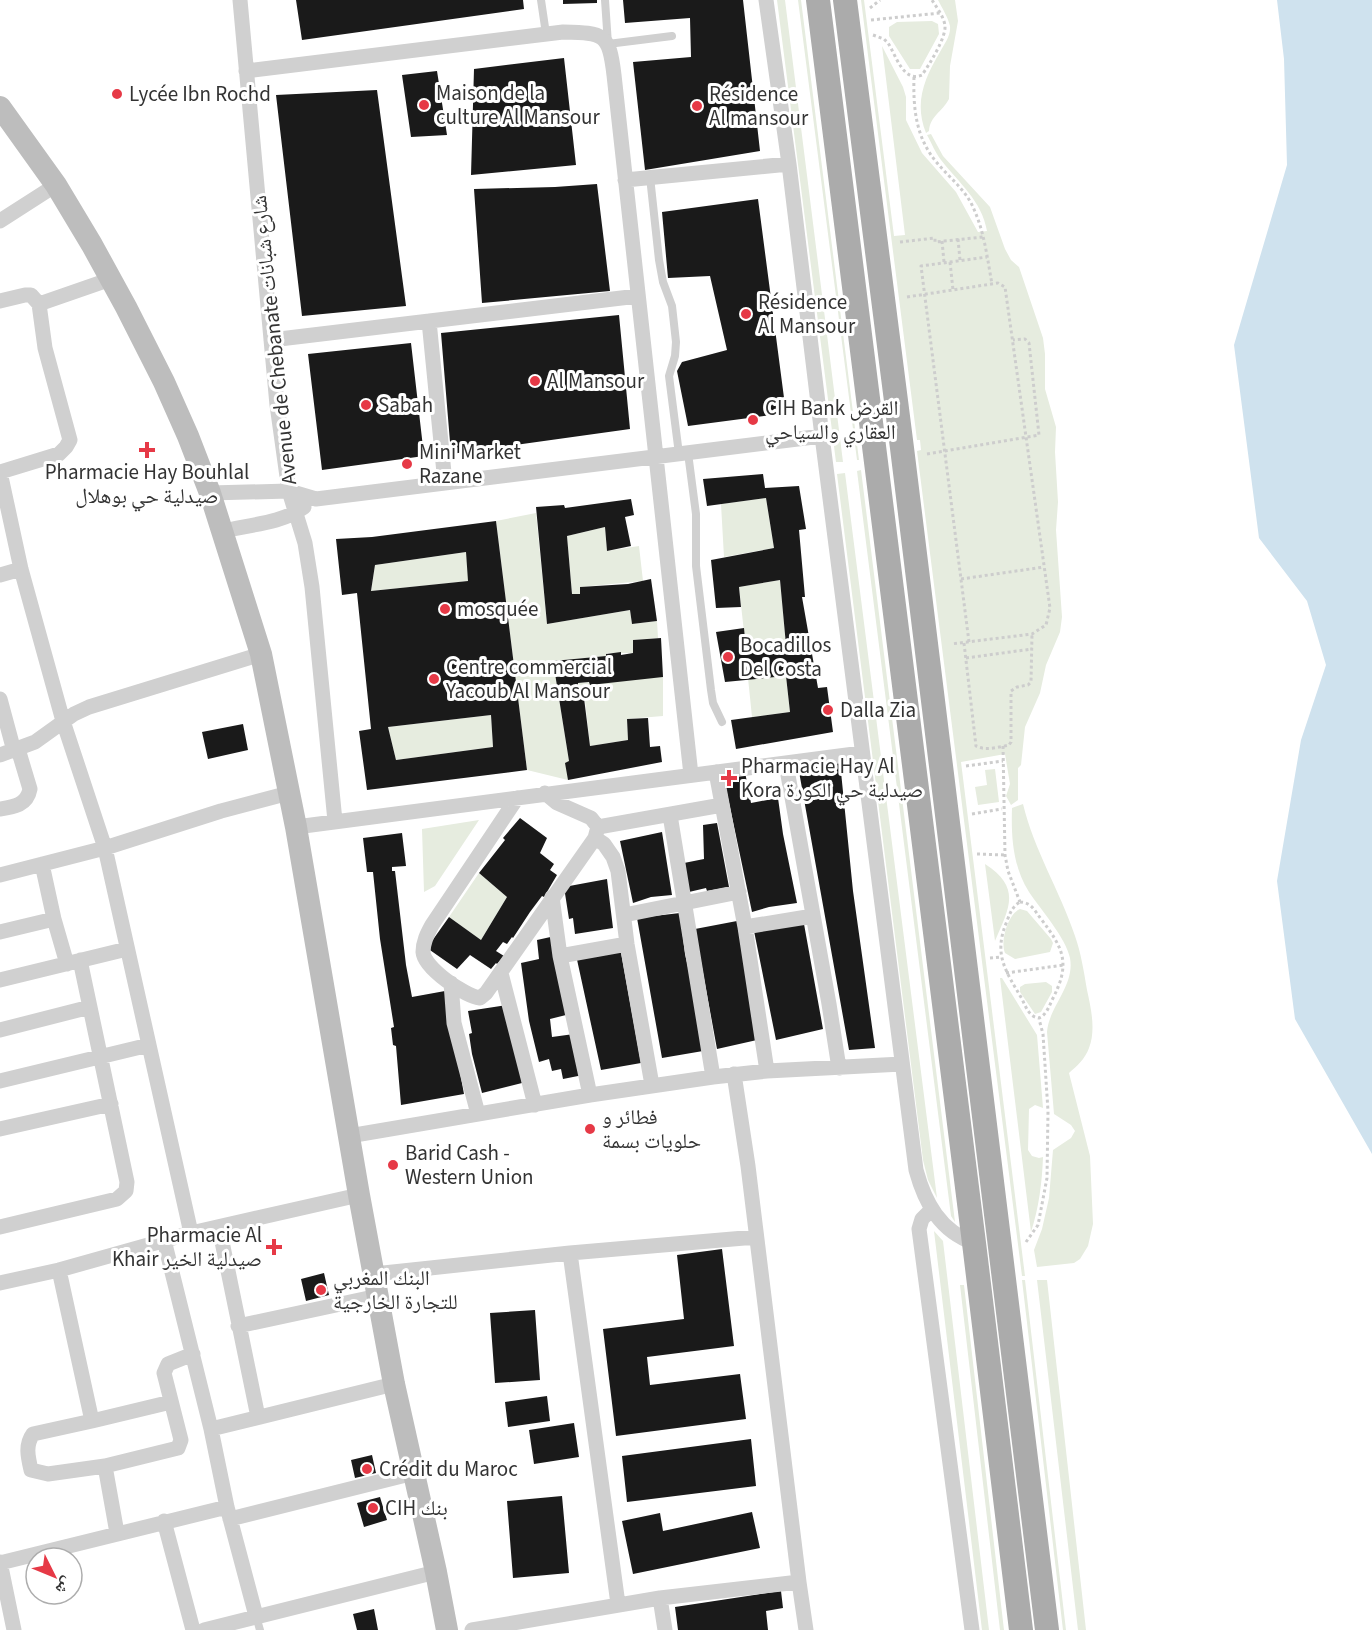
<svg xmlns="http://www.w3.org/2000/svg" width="1372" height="1630" viewBox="0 0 1372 1630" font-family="'Source Sans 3','Noto Naskh Arabic',sans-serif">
<rect width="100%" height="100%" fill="#fff"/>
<path fill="#e6ecdf" d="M777,0H785L843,462H836Z
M798,0H801L859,460H857Z
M861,0H864L894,236L905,235L882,46L903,87L906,97V120L922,153L956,192L978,232L987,231C982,201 959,183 941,160C935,152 932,144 927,135L931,134L943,156L990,207L1005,249L1011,260L1019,267L1043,338L1045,354V389L1056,427L1055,452L1058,502L1056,530L1062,617L1060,632L1046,665L1040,693L1025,727L1021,765L1018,768V800L1011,805L1006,796L1010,784L1005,754L961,762L1025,1276H1022L917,451L921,450L920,440H917Z
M938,0H955L958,21L950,66L949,99C942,112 930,116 929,131L926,133C914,103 924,79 940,52C944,44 951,36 950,26C948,17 942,8 938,0Z
M932,21L938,24L939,34L920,69H910L889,36V27L897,22Z
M861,470L955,1222L951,1216L857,471Z
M845,473L937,1198L928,1180L923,1160L837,474Z
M766,498L774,548L724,557L721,504Z
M536,513L547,624L630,610L632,624L657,621L658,638L633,640V653H607L606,656L553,661L569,761L568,780L527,770L496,521Z
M605,527L607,551L639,546L643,581L580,587V594H572L567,536Z
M466,552L469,581L371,591L375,565Z
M780,580L786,645L746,650L739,587Z
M786,676L790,712L752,717L748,678Z
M663,677V716L627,719L628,740L590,746L584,691H578V683Z
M491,715L493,747L396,760L388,727Z
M995,769L999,802L978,805L975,787L987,785L985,770Z
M1023,804C1034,850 1060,891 1075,936C1081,953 1084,972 1087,990C1091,1008 1096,1030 1089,1048C1085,1059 1077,1066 1069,1073L1090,1156L1093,1224L1088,1246L1080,1259L1074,1263L1037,1267L1034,1250L1042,1229L1049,1198L1053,1150L1071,1138L1075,1131L1071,1125L1054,1114L1047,1032C1049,1006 1075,986 1070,958C1066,938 1041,910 1029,892C1013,867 1011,837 1012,808Z
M479,820L435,886L424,892L422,829Z
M985,864C1022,888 1009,908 995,941Z
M479,873L507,897L481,940L449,917Z
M1020,909L1027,911L1051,939L1053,943L1050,952L1015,959L1005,953C1000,941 1008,914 1020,909Z
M1000,978H1002L1037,1035L1043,1108L1035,1105L1029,1109L1028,1150L1032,1156L1039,1158L1043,1157C1042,1183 1039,1207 1031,1232Z
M1046,982L1052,986V992L1041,1012L1035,1014L1020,992V987L1025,984Z
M934,1231L943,1241L989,1630H982Z
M1022,1280H1025L1066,1630H1063Z
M1037,1280H1047L1086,1630H1078Z
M960,1285H964L1004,1630H1000Z"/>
<path fill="#cfe2ee" d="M1277,0H1372V1154L1295,1019L1277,881L1301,740L1326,665L1307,601L1259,538L1234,345L1287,165L1284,59Z"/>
<path fill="#1a1a1a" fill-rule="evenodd" d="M296,0H523L524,9L302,40Z
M563,0H597V3L563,4Z
M623,0H743L760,151L645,170L633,62L691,57L690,18L625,23Z
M564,58L576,165L471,175L474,69Z
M437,71L447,135L411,137L402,75Z
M377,90L406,306L302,316L276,95Z
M597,184L610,291L482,303L474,189L555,187Z
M758,199L786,413L688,426L677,371L682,362L727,350L710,276L668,278L662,212Z
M619,315L630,429L451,454L441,333Z
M411,343L424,456L322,470L308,354Z
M763,474L765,488L799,486L806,529L799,530L805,597H802L818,688L827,687L833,732L736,749L731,720L790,712L786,676L725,682L716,632L744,628L746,650L786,645L780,580L739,587L741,607L716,608L711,560L774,548L766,498L707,506L703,479Z
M631,499L634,515L625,517L631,546L607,551L605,527L567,536L572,594H580V587L628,584L651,579L657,621L632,624L630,610L547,624L536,507L564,505L565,508Z
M496,521L527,770L367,790L359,731L371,729L357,593L342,595L336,539L372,537ZM466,552L468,581L371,591L375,565ZM491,715L493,747L396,760L388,727Z
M661,638L663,677L590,685L589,682L578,683V691L583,690L590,746L628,740L627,719L648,718L650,747L660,746L662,762L568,780L565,763L569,761L553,661L606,656V654L621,652V655L633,653V640Z
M243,724L248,750L208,759L202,732Z
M840,762L853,891L875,1048L849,1050L798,766Z
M745,772L751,803L778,798L783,834L797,903L769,907L752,912L723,774Z
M520,818L547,838L540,853L554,864L550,870L557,875L544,897L542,896L530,912L513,938L512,937L507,944L503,942L496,951L504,956L497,964L496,963L491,969L470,955L457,969L427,948L449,917L481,940L507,897L479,873L505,840L503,838Z
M717,823L729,887L707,891L706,888L689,892L684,863L704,859L703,825Z
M662,832L672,895L651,897L633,903L620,841Z
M402,833L406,866L392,867V871H395L406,965L412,997L445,991L464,1094L401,1105L396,1046L393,1045L391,1028L394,1027L380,939L373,872H367L363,838Z
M607,879L613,928L575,934L573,918L569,919L564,887Z
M680,913L685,954L694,993L703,1051L662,1058L637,918Z
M737,921L757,1040L717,1049L695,929Z
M804,924L823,1029L776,1040L754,931Z
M555,936L570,1014L550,1019L552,1037L574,1034L583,1075L563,1079L561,1069L552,1071L549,1059L539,1062L529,1021L521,963L539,959L537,940Z
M620,947L641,1063L601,1070L576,955Z
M507,1005L522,1083L482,1093L472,1054L469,1034L472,1033L468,1011Z
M722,1249L734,1346L647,1357L650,1385L740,1374L746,1419L616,1436L603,1329L684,1319L677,1255Z
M324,1273L329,1295L306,1301L301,1279Z
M535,1310L540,1380L495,1383L490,1313Z
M547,1396L550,1421L508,1427L505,1402Z
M574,1423L579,1457L534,1464L529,1430Z
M751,1439L756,1486L627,1502L622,1456Z
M372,1455L376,1473L355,1478L351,1460Z
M562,1496L569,1573L513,1578L507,1501Z
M380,1497L387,1520L364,1527L357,1503Z
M752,1512L760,1548L633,1574L622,1521L660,1513L663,1531Z
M781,1591L783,1608L766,1611L768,1630H678L675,1607Z
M374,1609L378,1630H357L353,1614Z"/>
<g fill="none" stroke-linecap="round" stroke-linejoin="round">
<path stroke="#cdcdcd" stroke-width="3" stroke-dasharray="3 3" stroke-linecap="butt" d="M870,8L880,0
M871,20L940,13
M873,35L884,39L888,43C896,55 903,83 922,75C929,65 946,38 945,26C944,17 937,8 932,0
M914,77C913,109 916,139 938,164C949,177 963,188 971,203C984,228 987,257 992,284
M958,239L960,260
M942,241L944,262
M900,242L935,238V242L983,237
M950,262L953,290
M907,297L998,283L1005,287L1050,608L1046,625L1032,634L951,644
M927,454L1039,435L1029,343L1025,339L1013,340
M961,579L1044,567
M969,642L921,266L987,257
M964,643L976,746C985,751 1000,747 1009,745L1011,742V691L1017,687L1028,685L1031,682L1032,634
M966,658L1032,649
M1003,746L1005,855L1008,871L1020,902
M966,766L1003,761
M972,814L1002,809
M977,854L1005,855
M1020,902C1031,902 1035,911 1041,919C1064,949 1071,964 1052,1000C1049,1007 1046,1015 1039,1018C1029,1017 1026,1007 1022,999C1005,970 993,954 1007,921C1010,913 1012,907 1020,902Z
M990,958L1001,957
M1006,973L1064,965
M1026,1242L1038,1225L1047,1178L1048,1111L1043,1034L1039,1019"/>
<path stroke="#d0d0d0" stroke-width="8" d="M541,0L546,34
M605,0L608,44L672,36
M650,177L659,260L663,282L672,306L676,342L675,356L669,376L679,454
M688,453L696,514V566L711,690L713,703L722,722
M256,1616L260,1630"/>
<path stroke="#d0d0d0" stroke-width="15" d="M240,0L277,405L289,491L305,543L312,587L335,821
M766,0L789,164L822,436L916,1170C925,1203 940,1231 974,1243
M246,71L563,32C604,33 609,33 614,75L691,775
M625,180L789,164
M0,221L56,185
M111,279L39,304L45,348L70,440L66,447L59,454L0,472L21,569L63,721L105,848L191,1233
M0,301L25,295H31L39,304
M429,321L445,483
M271,340L638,296
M210,493L289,491L316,499L822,436
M223,531C248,525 283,523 304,507
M0,575L21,569
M0,699L14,751
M0,755L35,742L74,714L89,707L261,654
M786,764L829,1004L839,1068
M716,772L745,927L767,1071
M545,793L557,803L591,818L598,827L722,805
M517,798L432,925C427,934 423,942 423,952C424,968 465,996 480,998L486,993L595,838L598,827
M0,809C14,807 27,805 30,789L18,749
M670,815L713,1077
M296,827L862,753
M595,838L604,844L613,857L618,871L627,944L652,1085
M0,875L105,848L221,811L289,793
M552,897L560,956L590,1095
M624,915L739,892
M54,919L67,964
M745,927L813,916
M0,932L54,919L42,864
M560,956L627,944
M501,973L535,1105
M0,980L127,949
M451,983L454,1023L478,1114
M0,1030L90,1007
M0,1081L149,1045
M0,1129L111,1104
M349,1136L590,1095L713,1077L767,1071L902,1064
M932,1209L922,1219L919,1229L972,1630
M0,1227L117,1199L126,1191L127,1182L80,960
M219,1227L258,1417
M164,1240L211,1429L227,1507L256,1616
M570,1253L756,1237
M59,1270L92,1421L171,1402
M374,1274L570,1253L618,1604
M0,1283L59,1270L191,1233L359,1195
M238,1326L378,1296
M92,1421L33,1434C25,1445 28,1457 31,1470L48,1474L105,1466
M211,1429L394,1384
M230,1519L414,1473
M164,1521L193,1630
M117,1533L105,1466L178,1448L181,1440L164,1373L168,1364L193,1354
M0,1562L14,1630
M0,1563L227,1507
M799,1582L806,1630
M660,1598L665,1630
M204,1630L436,1572
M472,1630L660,1598L799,1582L748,1166L734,1074"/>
<path stroke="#bdbdbd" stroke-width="22" d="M0,107L56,185L92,245L126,307L164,382L188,436L210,493L261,654L296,827L359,1195L394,1384L436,1572L447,1630"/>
<path stroke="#ababab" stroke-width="24" d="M818,0L974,1243L1021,1630
M845,0L902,448L1047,1630"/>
</g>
<g fill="#e63946" stroke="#fff" stroke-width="2">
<circle cx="117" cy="94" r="6"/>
<circle cx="424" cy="105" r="6"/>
<circle cx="697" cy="106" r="6"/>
<circle cx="746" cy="314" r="6"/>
<circle cx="535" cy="381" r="6"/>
<circle cx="366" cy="405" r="6"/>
<circle cx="753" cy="420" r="6"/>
<path d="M144 441h6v6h6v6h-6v6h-6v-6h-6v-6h6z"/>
<circle cx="407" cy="464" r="6"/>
<circle cx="445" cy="609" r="6"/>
<circle cx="728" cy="657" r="6"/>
<circle cx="434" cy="679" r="6"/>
<circle cx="828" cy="710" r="6"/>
<path d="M726 769h6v6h6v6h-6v6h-6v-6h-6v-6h6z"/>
<circle cx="590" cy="1129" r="6"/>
<circle cx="393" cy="1165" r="6"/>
<path d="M271 1238h6v6h6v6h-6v6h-6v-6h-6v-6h6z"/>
<circle cx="321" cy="1290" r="6"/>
<circle cx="367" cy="1469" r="6"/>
<circle cx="373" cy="1508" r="6"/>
</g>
<g text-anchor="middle" stroke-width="6" stroke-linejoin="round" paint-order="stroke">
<g font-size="21" fill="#333" stroke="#fff" text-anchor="start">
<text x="436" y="100">Maison de la<tspan x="436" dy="24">culture Al Mansour</tspan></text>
<text x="129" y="101">Lycée Ibn Rochd</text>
<text x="709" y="101">Résidence<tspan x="709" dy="24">Al mansour</tspan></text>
<text x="758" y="309">Résidence<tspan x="758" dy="24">Al Mansour</tspan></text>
<text x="547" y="388">Al Mansour</text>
<text x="378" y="412">Sabah</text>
<text x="765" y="415">CIH Bank القرض<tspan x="765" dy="24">العقاري والسياحي</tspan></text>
<text x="419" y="459">Mini Market<tspan x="419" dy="24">Razane</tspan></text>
<text x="147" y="479" text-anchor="middle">Pharmacie Hay Bouhlal<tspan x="147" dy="24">صيدلية حي بوهلال</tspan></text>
<text x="457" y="616">mosquée</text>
<text x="740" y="652">Bocadillos<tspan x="740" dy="24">Del Costa</tspan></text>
<text x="446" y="674">Centre commercial<tspan x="446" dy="24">Yacoub Al Mansour</tspan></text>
<text x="840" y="717">Dalla Zia</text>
<text x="741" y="773">Pharmacie Hay Al<tspan x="741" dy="24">Kora صيدلية حي الكورة</tspan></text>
<text x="602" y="1124">فطائر و<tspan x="602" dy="24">حلويات بسمة</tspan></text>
<text x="405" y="1160">Barid Cash -<tspan x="405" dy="24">Western Union</tspan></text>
<text x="262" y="1242" text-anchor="end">Pharmacie Al<tspan x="262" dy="24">Khair صيدلية الخير</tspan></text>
<text x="333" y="1285">البنك المغربي<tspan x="333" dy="24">للتجارة الخارجية</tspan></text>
<text x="379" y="1476">Crédit du Maroc</text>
<text x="385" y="1515">CIH بنك</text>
</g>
<g font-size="21" fill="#333" stroke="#fff">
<text transform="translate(274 340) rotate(-96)" y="7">Avenue de Chebanate شارع شبانات</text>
</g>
</g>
<g transform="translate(54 1576) rotate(133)"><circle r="28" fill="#ffffff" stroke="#adadad" stroke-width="1.5"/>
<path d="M0-4.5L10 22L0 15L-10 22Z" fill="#e63946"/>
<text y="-9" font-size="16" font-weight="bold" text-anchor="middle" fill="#333333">ش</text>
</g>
</svg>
